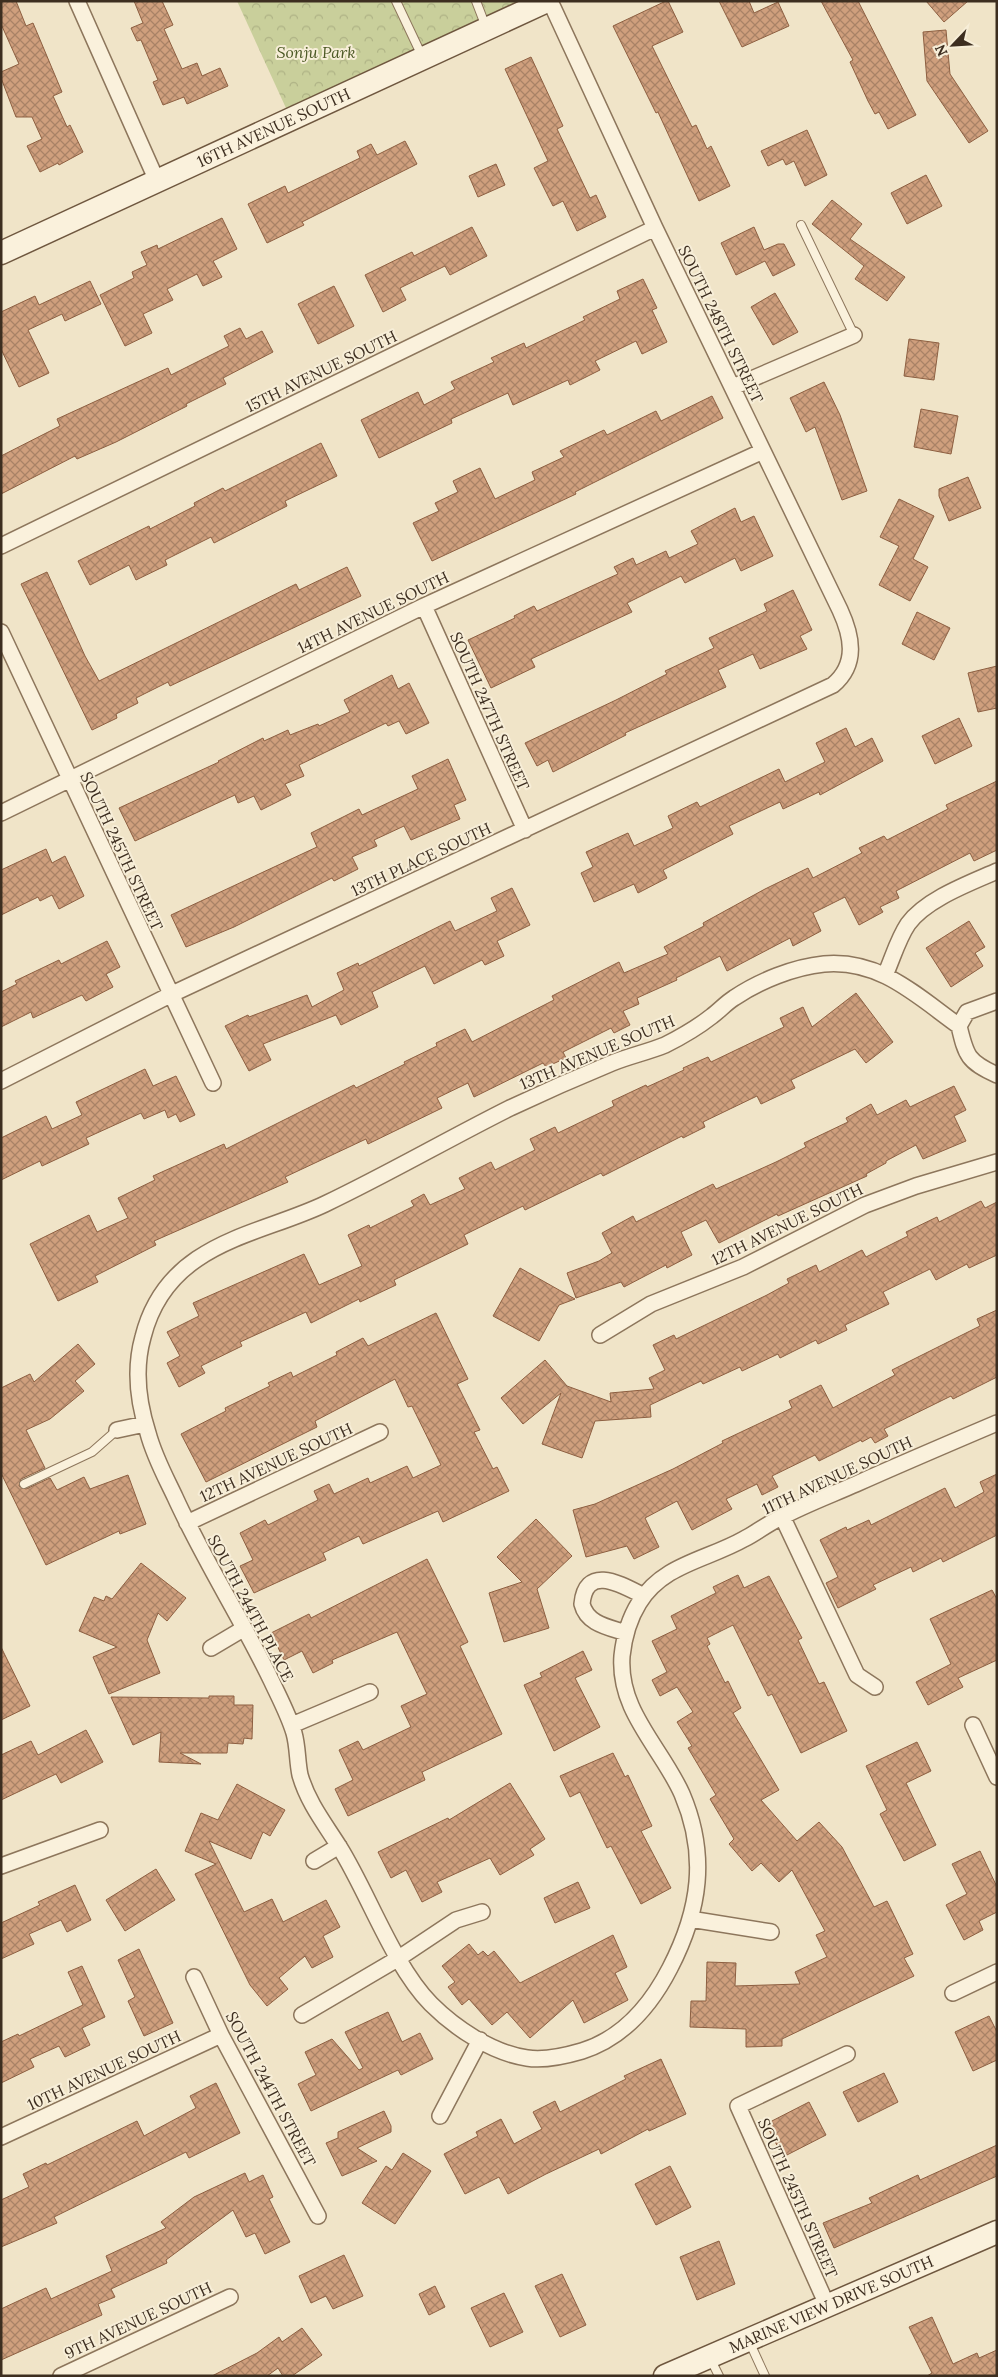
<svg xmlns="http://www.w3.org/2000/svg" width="998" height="2377" viewBox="0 0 998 2377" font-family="Lora,serif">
<defs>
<pattern id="forest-crowns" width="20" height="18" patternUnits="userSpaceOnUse" patternTransform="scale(1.25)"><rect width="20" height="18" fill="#c9cf9b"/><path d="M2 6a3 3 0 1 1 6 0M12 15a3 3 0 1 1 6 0" fill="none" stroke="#aeb285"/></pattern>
<pattern id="building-cross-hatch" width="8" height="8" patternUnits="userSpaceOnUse" patternTransform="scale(1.25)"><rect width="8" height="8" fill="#cf9f7d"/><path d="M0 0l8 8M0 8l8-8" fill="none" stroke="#a98266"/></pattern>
</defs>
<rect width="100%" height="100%" fill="#f0e4c8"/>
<path fill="url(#forest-crowns)" d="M237,1H547L291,119Z"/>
<path fill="url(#building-cross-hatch)" stroke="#8d5f41" d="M1,1H16L26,26L33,23L62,92L53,96L67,127L70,125L83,152L59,165L58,163L40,172L27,146L42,139L32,117H16L1,78V72L19,64L1,24Z
M134,1H162L173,25L164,29L182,69L197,63L202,76L220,68L228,86L187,104L184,97L163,105L153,82L158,80L141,40L137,41L131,28L143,23Z
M666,1H668L683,32L652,46L692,127L696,125L707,149L711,146L730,186L699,201L658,112L656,113L613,26Z
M719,1H749L754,13L778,2L789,26L742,47Z
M821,1H858L916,115L888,129L879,112L875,114L868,101L850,62L853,60Z
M926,1H968L944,22Z
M946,30L950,74L988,131L969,143L927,81L923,32Z
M531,57L563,126L557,129L590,198L596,195L606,217L577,231L563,201L553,206L534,168L548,161L505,69Z
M807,130L827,175L805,186L794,161L786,165L783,159L768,166L761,151Z
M405,141L417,164L302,222L304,225L267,243L248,204L285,186L288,193L360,158L357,151L371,144L377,155Z
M496,164L505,185L478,197L469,176Z
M926,175L942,206L907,224L891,193Z
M832,200L862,224L850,239L905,277L887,301L855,279L864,266L812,224Z
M222,218L237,249L213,261L222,277L203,286L197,274L167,289L173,300L143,314L152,333L125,346L100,295L134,278L132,272L147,265L141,252L157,245L158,249Z
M472,227L487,256L450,275L445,266L400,288L406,300L383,312L365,275L412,252L414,256Z
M754,227L764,250L778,244H784L795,265L773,276L765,261L736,275L721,243Z
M643,279L657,308L652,310L667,342L642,354L636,341L595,361L600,370L570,385L568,380L513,405L508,393L451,419L452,423L379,458L361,420L418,392L424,405L455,389L451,382L494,362L491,358L524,343L526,348L585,320L583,317L620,299L617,291Z
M90,281L101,304L65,321L62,314L28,330L49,373L19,387L1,349V312L35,296L39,305Z
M334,286L354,326L318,344L298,304Z
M775,293L798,332L773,345L751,307Z
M240,328L246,339L262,331L273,352L223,378L226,384L186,404L187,406L116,442L77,459L75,456L1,494V456L60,426L57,419L168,368L171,375L229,346L224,336Z
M909,339L939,343L934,380L904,376Z
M824,382L840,415L867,491L842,500L815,427L806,432L790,398Z
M712,396L723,418L575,492L576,494L432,561L413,523L439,511L435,503L458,492L453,481L480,468L495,499L535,480L532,472L564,457L560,451L604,430L607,435L656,411L661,421Z
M921,409L958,416L951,454L914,447Z
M321,443L337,476L285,501L287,506L214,543L211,537L165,560L167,565L136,580L129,565L90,585L78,561L149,526L150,529L195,506L194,503L223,488L225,491Z
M968,477L981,508L949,521L939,496V489Z
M899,499L934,516L913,559L928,567L910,601L879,585L899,546L880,537Z
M735,508L741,522L754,516L773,556L741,571L735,558L685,583L681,576L627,603L632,612L531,659L535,667L491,688L468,640L515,618L514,616L534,606L537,611L618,574L614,567L633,558L636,565L666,551L669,558L698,544L691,531Z
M347,567L361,596L170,686L168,682L136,698L138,703L116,714L117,718L92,730L21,584L47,572L85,656L99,681L296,584L299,590Z
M793,590L812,630L800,636L807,649L760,669L753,654L718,670L726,687L625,733L626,735L553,772L548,760L537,766L525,743L616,700L667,674L665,671L714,648L709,638L767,611L764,604Z
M917,612L950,628L934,660L902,644Z
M997,666V708L978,712L968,673Z
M392,675L398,689L409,683L429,723L406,734L399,721L388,726L386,723L299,765L304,776L285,784L291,795L261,810L254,796L238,803L235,795L135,841L119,808L219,762L218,761L263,738L264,741L288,730L290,735L318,724L319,726L350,712L344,700Z
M959,718L972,746L935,764L922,736Z
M846,728L855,747L872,738L883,761L820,795L819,792L783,809L780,802L729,826L733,834L663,870L667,878L638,893L634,884L594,902L581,873L593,867L586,852L628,833L634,846L673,828L668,816L697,802L700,807L779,769L785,782L825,762L816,743Z
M448,759L466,800L454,805L460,819L411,840L404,826L374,840L377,846L352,857L358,869L334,881L332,878L234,927L186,947L171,915L317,847L311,833L359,809L362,815L418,789L412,776Z
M997,781V850L974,861L970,853L896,891L899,898L880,907L883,912L859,925L845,897L813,913L821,931L793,946L790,938L727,971L720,956L676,978L677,980L637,998L639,1004L623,1011L630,1025L614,1033L611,1028L563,1052L566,1058L546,1067L543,1063L474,1097L468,1083L437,1098L442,1108L368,1144L366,1139L285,1177L288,1182L154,1241L156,1245L95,1276L98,1282L58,1301L30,1244L89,1215L97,1232L128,1218L118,1198L155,1180L153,1176L224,1144L226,1149L354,1085L356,1088L405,1064L404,1062L437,1046L436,1043L465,1029L472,1042L554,1000L552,996L619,962L624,973L668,954L664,947L704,926L703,923L765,889L808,868L813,878L862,853L859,848L884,836L887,840L948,809L946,805Z
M46,849L52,863L65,856L84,896L59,909L52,895L40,901L38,897L1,915V870Z
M512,888L530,925L497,941L504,956L485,965L482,960L434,984L425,966L372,992L378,1007L341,1025L336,1015L263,1044L271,1060L249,1071L225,1026L248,1015L249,1017L307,995L312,1007L344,990L337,973L358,963L359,966L450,921L455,931L497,911L491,898Z
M969,921L985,947L975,953L983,966L951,987L926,948Z
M107,941L120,967L106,974L113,987L86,1001L82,995L33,1018L31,1012L1,1027V992L17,984L15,981L59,960L61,964Z
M856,993L893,1042L866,1063L855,1049L791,1080L795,1088L761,1104L757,1096L703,1122L705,1127L683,1138L682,1136L603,1176L601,1173L525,1210L523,1206L464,1235L468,1244L394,1280L396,1285L360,1302L359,1299L311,1323L306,1312L240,1342L242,1346L201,1366L205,1373L179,1387L167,1363L180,1356L167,1332L199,1316L193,1303L304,1254L319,1285L362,1266L348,1235L369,1225L370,1228L414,1206L411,1201L424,1194L430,1205L465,1189L459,1178L491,1162L495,1170L535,1150L530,1139L555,1127L558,1133L614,1106L612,1101L646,1085L647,1087L684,1070L683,1068L708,1057L711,1062L784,1027L780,1018L803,1007L812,1027Z
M145,1069L153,1086L176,1076L195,1115L180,1122L176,1114L168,1118L165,1110L144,1119L141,1113L86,1138L89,1144L42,1166L40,1161L1,1180V1138L46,1116L52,1129L82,1115L76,1102Z
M954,1086L966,1110L954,1116L966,1141L923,1159L916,1145L886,1161V1163L866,1174L867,1176L778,1216L777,1214L719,1243L706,1220L681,1232L692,1255L667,1268L666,1265L624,1287L621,1282L576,1298L567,1273L599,1261L612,1253L602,1233L633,1216L636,1222L713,1184L716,1189L776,1162L806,1147L804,1143L848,1122L846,1118L871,1104L877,1115L906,1100L910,1107Z
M981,1201L985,1208L997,1202V1255L969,1268L967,1264L936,1280L930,1269L883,1292L889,1304L845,1325L847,1330L818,1344L816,1340L780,1358L778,1354L742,1371L740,1367L703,1384L701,1381L650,1405L651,1417L595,1421L582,1458L542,1444L561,1393L523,1424L501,1398L545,1360L567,1386L611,1402L610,1393L654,1389L649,1378L665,1370L653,1345L674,1335L676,1339L767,1295L789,1283L787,1279L816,1265L819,1272L862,1250L866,1257L908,1236L906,1232L937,1217L939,1222Z
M520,1268L575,1299L559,1305L539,1341L493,1316Z
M997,1310V1377L953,1399L951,1396L884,1429L888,1436L875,1443L871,1437L862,1442L861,1440L819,1461L815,1455L772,1476L778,1487L762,1495L757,1484L726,1499L732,1509L692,1530L677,1501L645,1518L659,1547L634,1559L627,1546L586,1557L573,1510L595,1504L673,1469L723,1443L722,1441L792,1408L789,1401L821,1385L833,1408L895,1375L892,1370L980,1326L977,1319Z
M436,1313L468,1379L457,1384L480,1430L474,1432L493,1469L497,1467L509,1491L443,1522L438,1511L363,1544L359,1536L323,1553L326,1560L254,1593L240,1566L253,1560L240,1533L265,1520L268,1525L318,1500L314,1491L329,1484L334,1494L368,1478L370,1483L407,1466L413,1478L441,1465L412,1406L408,1407L395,1379L315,1421L317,1427L206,1482L181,1434L226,1411L225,1408L270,1386L268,1383L291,1372L293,1377L337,1355L336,1352L363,1338L368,1346Z
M78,1344L95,1364L75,1381L84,1391L50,1419L26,1430L45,1468L21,1479L19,1486L26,1489L50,1478L57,1490L84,1477L90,1489L128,1475L146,1524L120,1534L119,1531L46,1565L1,1473V1388L30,1374L34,1382Z
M997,1474V1535L943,1562L941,1558L913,1572L911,1567L873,1585L876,1589L838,1608L826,1583L838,1577L820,1540L846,1527L847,1530L869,1520L871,1525L945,1488L955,1508L984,1492L980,1482Z
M536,1519L572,1556L537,1589L549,1628L504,1642L489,1593L522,1582L497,1557Z
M427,1559L468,1642L460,1646L502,1734L422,1772L425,1780L348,1816L335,1789L353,1780L339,1750L358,1741L363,1750L411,1727L401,1706L427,1694L397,1632L332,1660L333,1663L313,1673L302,1651L284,1660L271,1633L309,1614L311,1618Z
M141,1563L186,1598L167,1621L158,1613L147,1640L160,1673L109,1694L93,1657L117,1647L79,1631L94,1597L104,1601L106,1596L112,1599Z
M738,1575L744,1588L769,1576L802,1638L798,1640L819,1684L824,1682L847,1731L801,1753L772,1694L768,1696L733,1625L707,1638L710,1644L707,1646L725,1683L728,1681L741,1708L733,1713L779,1790L761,1800L797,1841L819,1822L842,1847L874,1907L887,1901L913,1954L904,1958L914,1976L782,2039V2046L746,2047V2029L690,2027L691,2001H706L707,1962L736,1963L735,1986L800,1984L795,1972L827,1957L816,1935L825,1931L792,1870L779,1882L761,1863L752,1871L729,1844L734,1839L710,1799L716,1795L688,1748L692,1746L677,1722L693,1712L677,1687L660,1696L652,1680L667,1672L652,1641L677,1629L671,1616L716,1593L713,1587Z
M992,1590L997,1599V1660L958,1678L963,1687L928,1705L916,1682L951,1664L930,1619Z
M1,1647L30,1706L1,1720Z
M583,1651L592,1670L575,1678L600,1727L554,1751L524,1685L542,1677L540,1673Z
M209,1696H234V1705H253L252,1739L244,1738L243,1744L228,1743L227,1753H180L201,1764L159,1762L161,1732L133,1745L111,1697L209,1698Z
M86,1730L103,1762L61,1783L56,1774L1,1800V1755L31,1741L38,1755Z
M917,1742L931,1771L906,1783L936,1845L904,1861L880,1814L887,1810L866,1766Z
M613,1753L625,1777L628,1775L652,1826L641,1831L671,1888L641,1904L611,1846L607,1848L580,1792L570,1797L560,1776Z
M510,1783L545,1839L530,1849L534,1855L500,1875L490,1858L437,1882L442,1892L422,1902L406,1870L391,1878L378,1852L448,1818L449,1820Z
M237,1784L285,1810L270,1836L263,1832L251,1859L209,1841L244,1912L272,1899L283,1922L326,1900L340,1927L323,1936L333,1957L312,1968L305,1956L279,1978L288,1989L267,2006L250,1985L195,1874L216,1864L185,1851L201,1813L218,1820Z
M980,1851L997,1887V1912L979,1921L983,1930L964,1940L946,1905L967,1894L952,1864Z
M156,1869L175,1900L125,1931L106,1900Z
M578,1882L590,1908L555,1923L544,1898Z
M75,1885L91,1920L67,1932L61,1920L29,1934L34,1944L1,1959V1923L40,1905L38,1902Z
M613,1935L627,1967L615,1973L628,2000L584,2023L573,2000L530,2038L507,2012L492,2025L469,1999L462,2005L448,1987L455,1982L442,1966L469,1944L478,1955L483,1951L488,1956L494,1951L520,1983Z
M139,1949L173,2023L144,2036L128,2001L135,1997L118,1960Z
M82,1966L105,2017L82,2028L90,2045L65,2057L59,2046L30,2059L34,2067L1,2083V2042L18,2034L19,2036L83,2005L68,1972Z
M388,2012L402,2042L420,2033L433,2059L401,2075L398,2070L311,2111L298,2084L316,2075L305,2052L332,2039L359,2070L363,2068L345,2032Z
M989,2016L997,2032V2060L973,2071L955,2032Z
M661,2059L686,2114L649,2131L648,2129L601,2154L599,2149L546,2174L508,2194L499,2177L465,2194L444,2154L478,2136L476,2132L501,2119L514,2144L542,2129L533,2112L555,2101L560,2112L626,2079L624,2076Z
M884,2073L898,2102L858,2122L843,2092Z
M216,2083L240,2133L189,2158L186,2152L54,2217L57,2223L1,2247V2200L29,2187L23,2174L46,2163L47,2165L137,2121L144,2136L196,2108L190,2096Z
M809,2102L826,2135L783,2157L766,2124Z
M384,2111L391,2126V2132L357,2148L377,2161L342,2176L326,2143L338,2138V2132Z
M997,2145V2176L834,2248L823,2223L872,2203L869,2198L918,2175L920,2180Z
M403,2153L431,2171L395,2224L362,2203L386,2166L392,2170Z
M670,2166L691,2207L656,2225L635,2184Z
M245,2173L249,2182L263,2175L273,2197L269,2199L290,2242L265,2254L255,2233L246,2237L233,2210L166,2260L167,2263L111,2289L115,2297L98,2304L102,2315L1,2360V2309L46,2288L51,2299L112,2271L106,2256L166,2228L161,2222L194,2197Z
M719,2241L735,2284L697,2300L680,2257Z
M344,2255L363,2296L333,2309L326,2296L311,2303L299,2276Z
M562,2274L586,2325L560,2337L535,2286Z
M435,2286L445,2307L429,2315L419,2294Z
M504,2293L523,2332L490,2347L471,2308Z
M932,2317L953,2364L977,2353L979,2358L997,2350V2376H927L932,2373L909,2327Z
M302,2328L322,2355L292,2376H283L278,2368L267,2376H212L257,2353L279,2337L282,2342Z"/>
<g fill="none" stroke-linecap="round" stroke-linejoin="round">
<defs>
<path id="service" d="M396,1L422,56
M476,1L486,27
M801,225L854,335
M24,1484L92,1452L117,1430
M749,2341L765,2376
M710,2358L719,2376"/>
<path id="minor" d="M77,1L157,181
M733,387L854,335
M1,546L655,228
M424,606L525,830
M1,632L213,1083
M1,813L424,606L763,451
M886,973C893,957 898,939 908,924C926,899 970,883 997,871
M959,1026L967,1012L997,1001
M997,1075C968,1062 966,1056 959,1026C917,996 880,959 824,964C794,967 759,981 734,998C726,1003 720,1010 712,1016C698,1027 681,1037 665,1045C648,1052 629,1056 612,1063C578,1077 544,1092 510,1108C448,1139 388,1174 325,1204C283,1224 235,1233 197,1259C169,1278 151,1305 143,1337C134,1369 138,1402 148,1433C154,1456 165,1476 175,1497C204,1561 242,1619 272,1682C280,1699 289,1716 294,1733C298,1747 297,1761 300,1775C308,1803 325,1824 340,1848C369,1895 393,1965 431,2004C455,2028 492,2053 527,2058C545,2061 565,2056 582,2051C623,2038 651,2005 670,1968C700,1910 708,1855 682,1794C661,1747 618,1711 622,1656C624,1637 629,1619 639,1603C663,1564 707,1560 744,1539C756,1533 767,1524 780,1518C804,1505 831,1495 856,1484C903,1463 950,1443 997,1423
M1,1081L170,995L833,685C858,664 852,636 840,610L655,228L550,1
M600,1335L651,1304L743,1267L865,1205L916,1186L997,1162
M117,1430L145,1424
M782,1516L857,1675L875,1687
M187,1523L380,1432
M626,1633C608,1627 587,1624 582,1604C586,1563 622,1585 644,1596
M211,1648L243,1629
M292,1725L370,1692
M973,1725L997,1777
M314,1861L339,1846
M1,1866L100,1830
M690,1919L771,1932
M194,1977L221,2035L318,2216
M953,1993L997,1972
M302,2015L399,1958L456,1920L482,1912
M440,2116L480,2040
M1,2137L221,2035
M827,2305L738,2106L847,2054
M61,2376L230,2297"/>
<g id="secondary">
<path id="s1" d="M1,253L547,1"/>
<path id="s2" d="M665,2376L997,2232"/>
</g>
</defs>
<use href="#service" stroke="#8d765c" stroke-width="10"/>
<use href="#minor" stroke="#8d765c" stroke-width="18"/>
<use href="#secondary" stroke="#6f573f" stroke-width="25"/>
<use href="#service" stroke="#faf1dc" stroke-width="8"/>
<use href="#minor" stroke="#faf1dc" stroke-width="15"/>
<use href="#secondary" stroke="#faf1dc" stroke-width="22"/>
</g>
<g text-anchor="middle" stroke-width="4" stroke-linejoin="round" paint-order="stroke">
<g font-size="16" font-style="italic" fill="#4d5a26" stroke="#f7eed8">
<text x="316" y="58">Sonju Park</text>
</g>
<g font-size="16" fill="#3d2e20" stroke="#f7eed8">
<text dy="6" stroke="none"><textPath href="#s1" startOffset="300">16TH AVENUE SOUTH</textPath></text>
<text transform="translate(721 324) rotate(64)" y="6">SOUTH 248TH STREET</text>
<text transform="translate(321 371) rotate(-26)" y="6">15TH AVENUE SOUTH</text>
<text transform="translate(373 612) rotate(-26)" y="6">14TH AVENUE SOUTH</text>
<text transform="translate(490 711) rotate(66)" y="6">SOUTH 247TH STREET</text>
<text transform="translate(122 851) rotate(65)" y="6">SOUTH 245TH STREET</text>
<text transform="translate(421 859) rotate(-25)" y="6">13TH PLACE SOUTH</text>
<text transform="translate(597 1052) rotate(-23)" y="6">13TH AVENUE SOUTH</text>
<text transform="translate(787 1224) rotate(-26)" y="6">12TH AVENUE SOUTH</text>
<text transform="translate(276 1462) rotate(-25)" y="6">12TH AVENUE SOUTH</text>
<text transform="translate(837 1475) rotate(-25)" y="6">11TH AVENUE SOUTH</text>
<text transform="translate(251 1608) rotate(62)" y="6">SOUTH 244TH PLACE</text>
<text transform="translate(104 2070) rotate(-25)" y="6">10TH AVENUE SOUTH</text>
<text transform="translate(271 2089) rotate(62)" y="6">SOUTH 244TH STREET</text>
<text transform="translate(798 2198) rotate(66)" y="6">SOUTH 245TH STREET</text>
<text dy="6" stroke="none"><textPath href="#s2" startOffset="181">MARINE VIEW DRIVE SOUTH</textPath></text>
<text transform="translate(138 2320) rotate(-25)" y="6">9TH AVENUE SOUTH</text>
</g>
</g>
<rect width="998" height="2377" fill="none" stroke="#3d2e20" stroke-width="5"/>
<g transform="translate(953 45) rotate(245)" stroke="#f7eed8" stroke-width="4" paint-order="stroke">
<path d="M0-4L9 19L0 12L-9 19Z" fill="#3d2e20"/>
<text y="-8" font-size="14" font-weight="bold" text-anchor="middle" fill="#3d2e20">N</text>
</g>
</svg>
